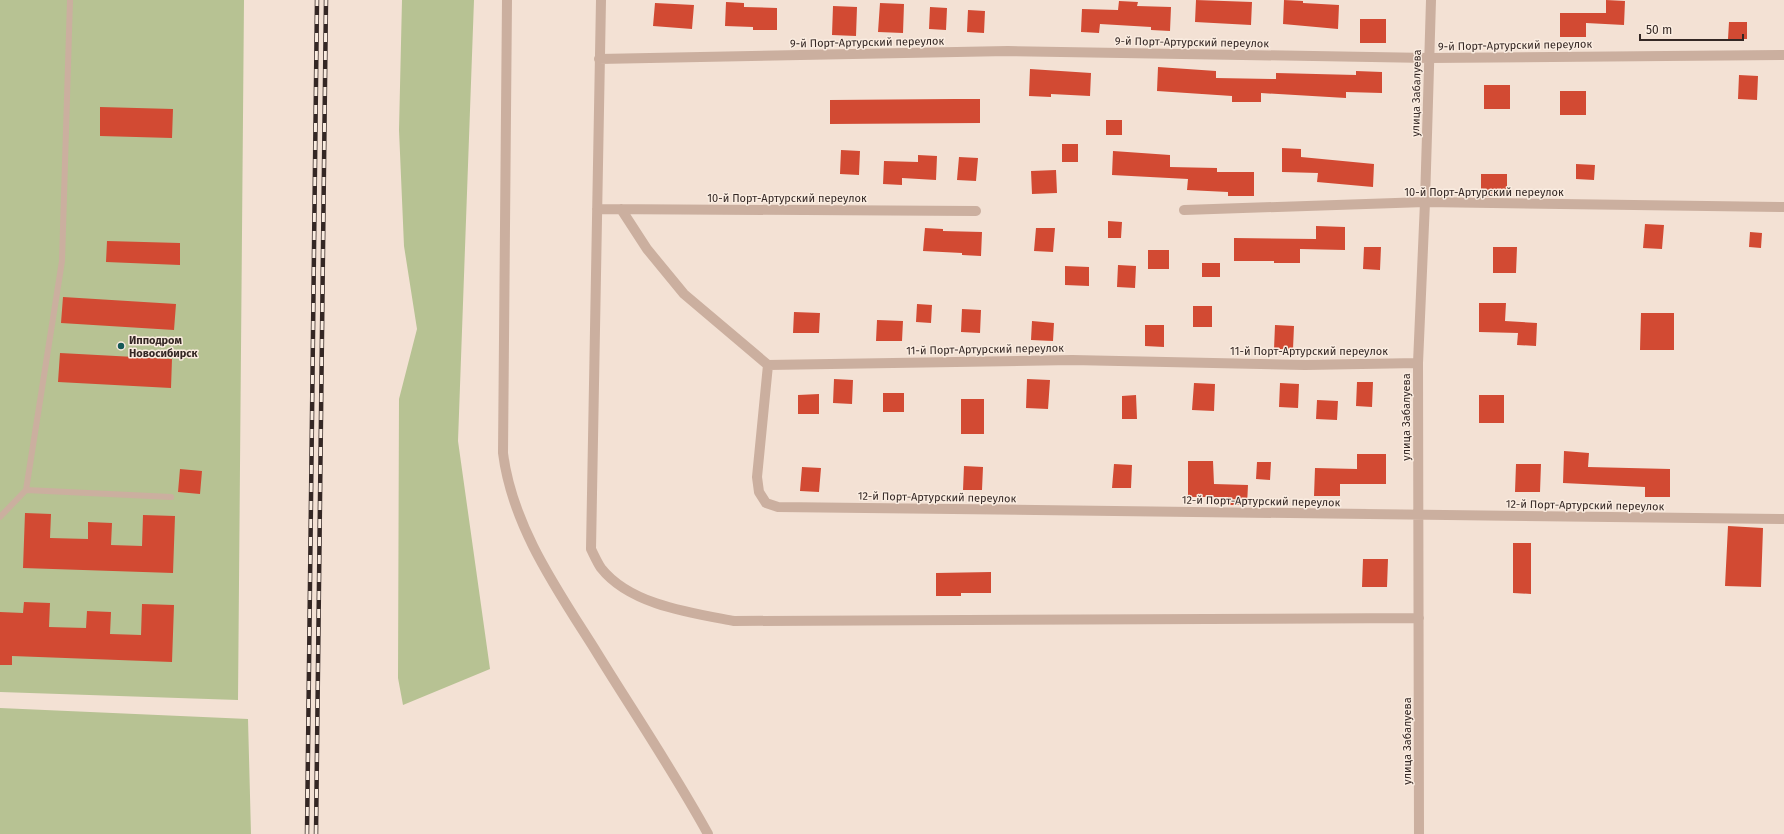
<svg xmlns="http://www.w3.org/2000/svg" width="1784" height="834" viewBox="0 0 1784 834" font-family="'Fira Sans',sans-serif">
<rect width="100%" height="100%" fill="#f3e1d4"/>
<path fill="#b7c293" d="M0,0H244L238,700L0,692Z
M402,0H474L458,441L490,669L403,705L398,678L399,399L417,329L404,246L399,130Z
M0,708L248,719L251,834H0Z"/>
<path fill="#d24a33" d="M1196,0L1252,2L1251,25L1195,22Z
M1284,0L1303,1V3L1339,5L1338,29L1283,24Z
M1606,0L1625,1L1624,25L1586,23V37H1560V13H1606Z
M1119,1L1138,2L1137,6L1171,7L1170,31L1151,30V27L1100,24L1099,33L1081,32L1082,9L1118,10Z
M726,2L744,3V7L777,8V30H753V27L725,26Z
M655,3L694,5L692,29L653,26Z
M880,3L904,4L903,33L878,32Z
M833,6L857,7L856,36L832,35Z
M930,7L947,8L946,30L929,29Z
M968,10L985,11L984,33L967,32Z
M1360,19H1386V43H1360Z
M1729,22H1747V39H1728Z
M1158,67L1216,71V78L1276,79V73L1356,75V71L1382,72V93L1346,92V98L1261,93V102H1232V96L1157,91Z
M1030,69L1091,73L1090,96L1051,94V97L1029,96Z
M1739,75L1758,76L1757,100L1738,99Z
M1484,85H1510V109H1484Z
M1560,91H1586V115H1560Z
M954,99H980V123L830,124V100Z
M100,107L173,109L172,138L100,136Z
M1106,120H1122V135H1106Z
M1062,144H1078V162H1062Z
M1282,148L1301,149V157L1374,164L1373,187L1317,182L1318,173L1282,172Z
M841,150L860,151L859,175L840,174Z
M1113,151L1170,155V167L1217,168V172H1254V196H1228V192L1187,190L1188,179L1112,175Z
M918,155L937,156L936,180L902,178V185L883,184L884,161L918,162Z
M959,157L978,158L976,181L957,180Z
M1576,164L1595,165L1594,180L1576,179Z
M1056,170L1057,193L1032,194L1031,171Z
M1481,174H1507V197L1481,196Z
M1108,221L1122,222L1121,238H1108Z
M1645,224L1664,225L1662,249L1643,248Z
M1316,226L1345,227V250L1300,249V263H1274V261H1234V238L1316,239Z
M925,228L943,229V231L982,232L981,256L962,255V253L923,251Z
M1036,228H1055L1053,252L1034,251Z
M1750,232L1762,233L1761,248L1749,247Z
M107,241L180,243V265L106,262Z
M1364,247H1381L1380,270L1363,269Z
M1493,247H1517L1516,273H1493Z
M1148,250H1169V269H1148Z
M1202,263H1220V277H1202Z
M1118,265L1136,266L1135,288L1117,287Z
M1065,266L1089,267V286L1065,285Z
M63,297L176,304L174,330L61,323Z
M1479,303H1506L1505,321L1537,323L1536,346L1517,345L1518,333L1479,332Z
M917,304L932,305L931,323L916,322Z
M1193,306H1212V327H1193Z
M962,309L981,310L980,333L961,332Z
M794,312L820,313L819,333H793Z
M1641,313H1674V350H1640Z
M877,320L903,321L902,341H876Z
M1032,321L1054,323L1053,341L1031,340Z
M1145,325H1164V347L1145,346Z
M1275,325L1294,326L1293,349H1274Z
M60,353L172,359L171,388L58,382Z
M834,379L853,380L852,404L833,403Z
M1027,379L1050,380L1048,409L1026,408Z
M1357,382H1373L1372,407L1356,406Z
M1194,383L1215,384L1214,411L1192,410Z
M1280,383L1299,384L1298,408L1279,407Z
M883,393H904V412H883Z
M819,394V414H798V395Z
M1136,395L1137,419H1122V396Z
M1479,395H1504V423H1479Z
M961,399H984V434H961Z
M1317,400L1338,401L1337,420L1316,419Z
M1564,451L1589,453L1588,467L1670,469V497H1645V487L1563,483Z
M1357,454H1386V484H1340V496H1314L1315,468L1357,469Z
M1188,461H1213L1214,484L1248,485L1247,505H1228V497H1188Z
M1257,462H1271L1270,480L1256,479Z
M1114,464L1132,465L1131,488H1112Z
M1516,464H1541L1540,492H1515Z
M964,466L983,467L982,490H963Z
M802,467L821,468L819,492L800,491Z
M180,469L202,471L200,494L178,492Z
M25,513L51,514L50,538L88,539V522L112,523L111,545L142,546L143,515L175,516L173,573L23,568Z
M1728,526L1763,528L1761,587L1725,586Z
M1513,543H1531V594L1513,593Z
M1363,559H1388L1387,587H1362Z
M991,572V593H961V596H936V573Z
M24,602L50,603L49,627L86,628L87,611L111,612L110,634L141,635L142,604L174,605L172,662L12,656V665H0V612L23,613Z"/>
<g fill="none" stroke-linecap="round" stroke-linejoin="round">
<path stroke="#cbaf9f" stroke-width="6" d="M26,490L171,497
M0,517L26,490L62,261L70,0"/>
<path stroke="#cbaf9f" stroke-width="10" d="M507,0L503,453C512,525 556,588 594,648C632,710 673,770 708,834
M601,0L591,549C594,555 597,562 601,568C630,605 691,613 734,621L1419,618
M599,59L1008,51L1429,58L1784,55
M597,209L976,211
M621,209L647,249L684,294L768,365L1072,360L1305,365L1418,363
M1184,210L1425,202L1784,207
M768,365L757,477L759,492L766,503L778,507L1784,519
M1419,834L1418,363L1425,202L1431,0"/>
<defs>
<path id="rail" d="M307,834L317,0
M316,834L326,0"/>
</defs>
<use href="#rail" stroke="#342724" stroke-width="4.5"/>
<use href="#rail" stroke="#faece0" stroke-width="3" stroke-dasharray="9" stroke-linecap="butt"/>
</g>
<circle fill="#165957" stroke="#faece0" stroke-width="1.5" cx="121" cy="346" r="4"/>
<g text-anchor="middle" stroke-width="3" stroke-linejoin="round" paint-order="stroke">
<g font-size="11" fill="#342724" stroke="#faece0">
<text transform="translate(867 42) rotate(-1)" y="4">9-й Порт-Артурский переулок</text>
<text transform="translate(1192 42) rotate(1)" y="4">9-й Порт-Артурский переулок</text>
<text transform="translate(1515 45) rotate(-1)" y="4">9-й Порт-Артурский переулок</text>
<text transform="translate(1416 93) rotate(-89)" y="4">улица Забалуева</text>
<text x="1484" y="196">10-й Порт-Артурский переулок</text>
<text x="787" y="202">10-й Порт-Артурский переулок</text>
<text transform="translate(985 349) rotate(-1)" y="4">11-й Порт-Артурский переулок</text>
<text x="1309" y="355">11-й Порт-Артурский переулок</text>
<text transform="translate(1406 417) rotate(-90)" y="4">улица Забалуева</text>
<text transform="translate(937 497) rotate(1)" y="4">12-й Порт-Артурский переулок</text>
<text transform="translate(1261 501) rotate(1)" y="4">12-й Порт-Артурский переулок</text>
<text transform="translate(1585 505) rotate(1)" y="4">12-й Порт-Артурский переулок</text>
<text transform="translate(1407 741) rotate(-90)" y="4">улица Забалуева</text>
</g>
<g font-size="11" font-weight="bold" fill="#342724" stroke="#faece0" text-anchor="start">
<text x="129" y="344">Ипподром<tspan x="129" dy="13">Новосибирск</tspan></text>
</g>
</g>
<path d="M1640 34v6h103v-6" fill="none" stroke="#342724" stroke-width="2"/>
<text x="1646" y="34" font-size="12" fill="#342724" stroke="#faece0" stroke-width="3" paint-order="stroke">50 m</text>
</svg>
